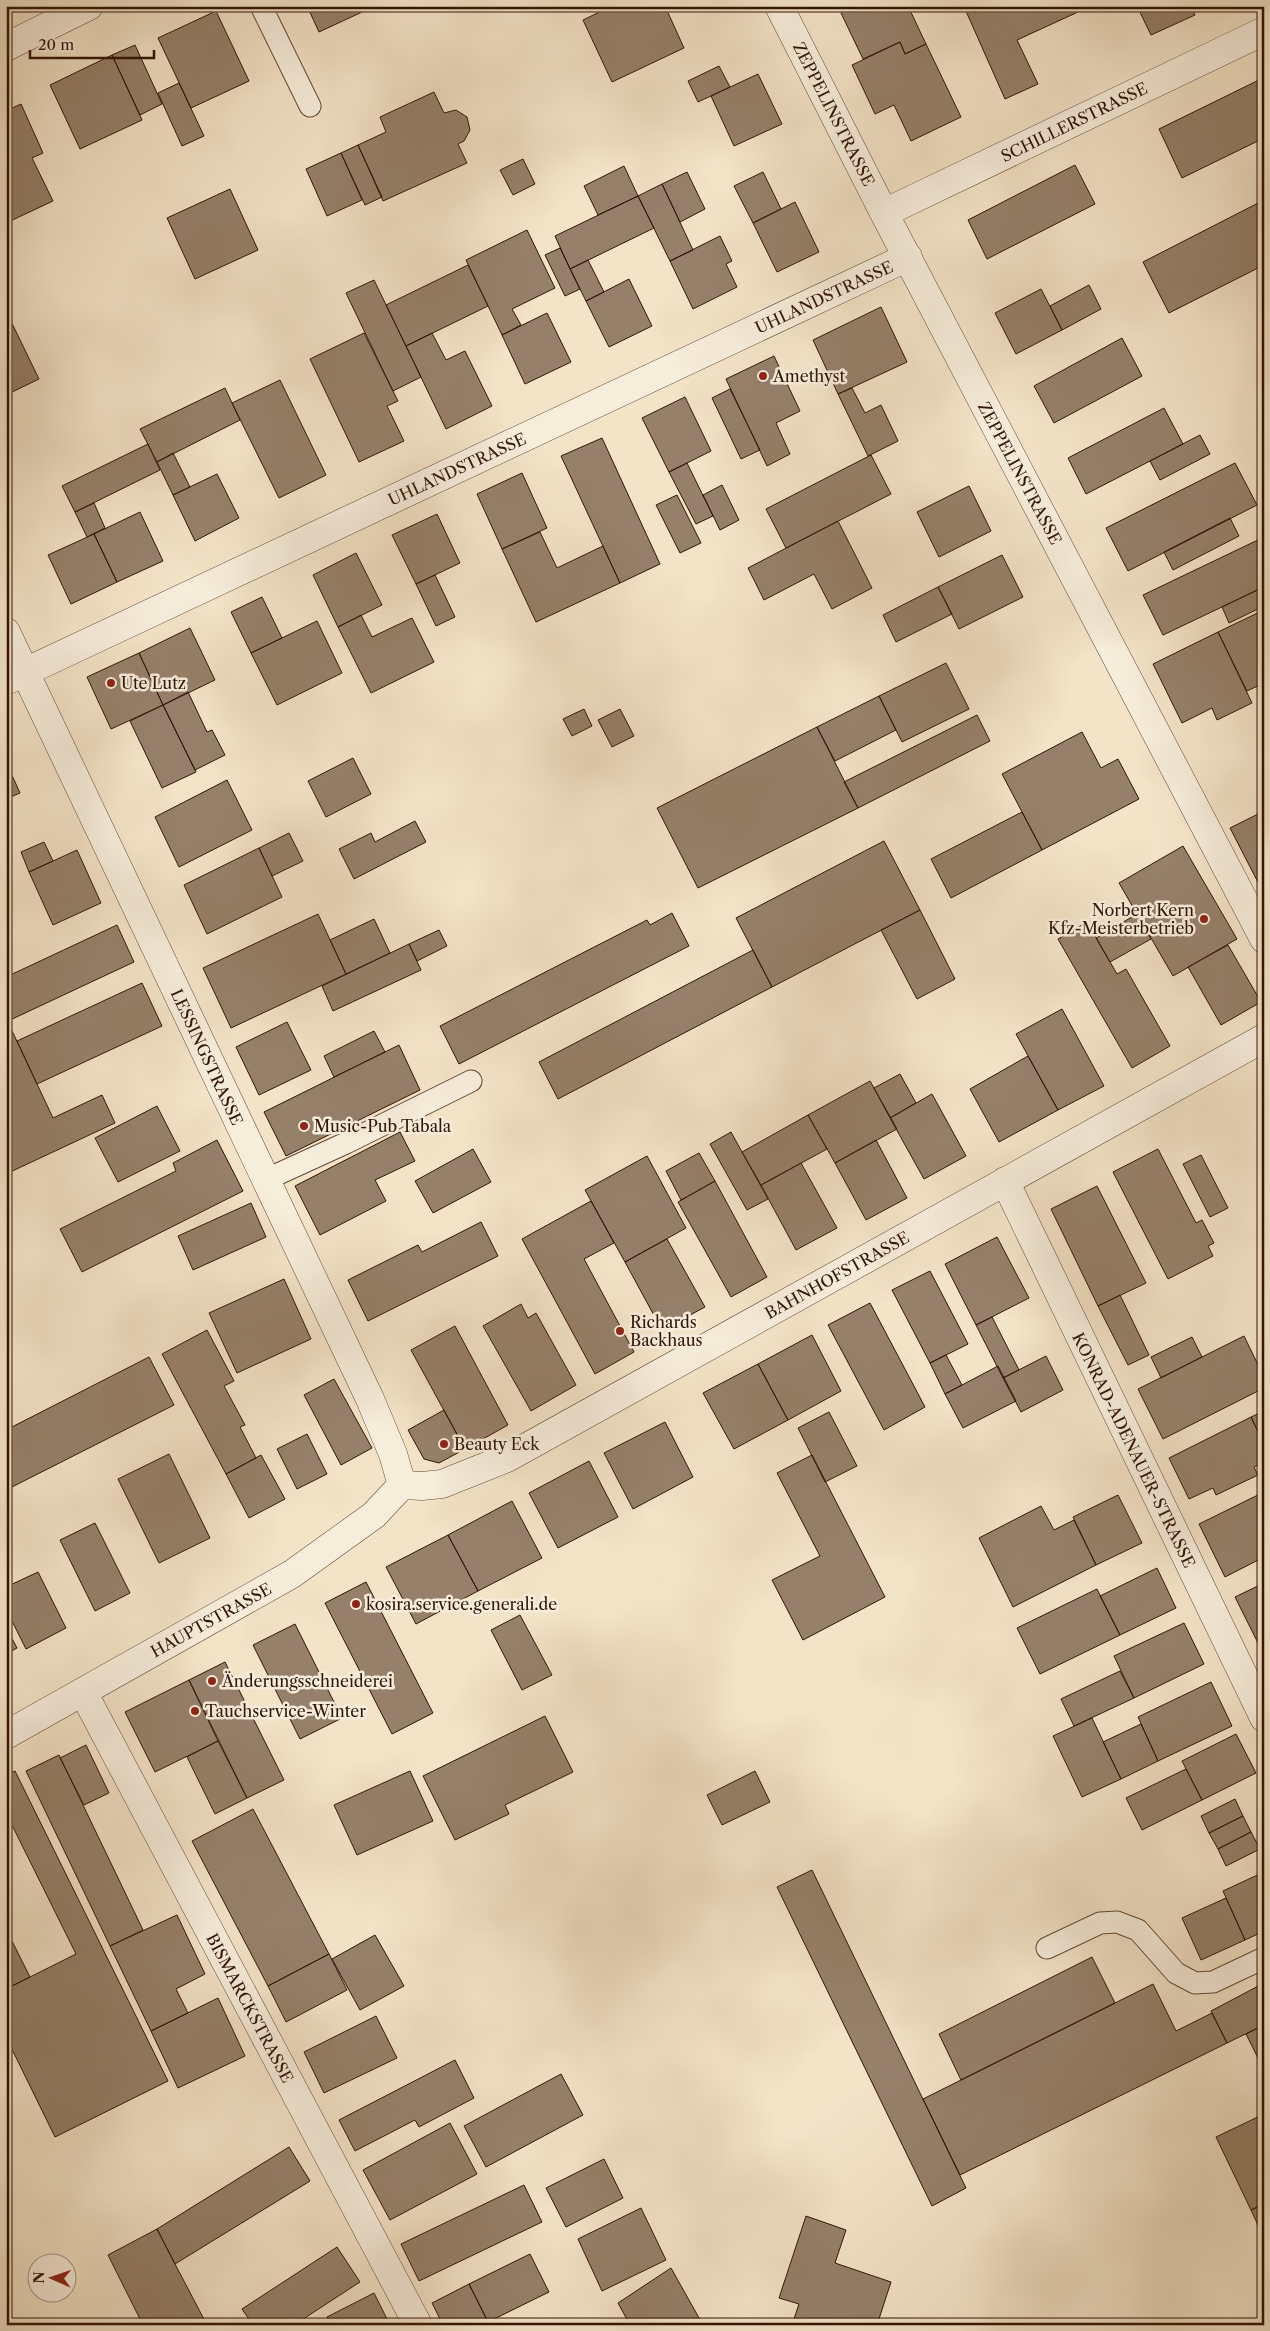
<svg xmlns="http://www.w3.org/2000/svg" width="1270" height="2331" viewBox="0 0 1270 2331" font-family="'Libre Caslon Text',serif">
<rect width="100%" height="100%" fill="#f3e3c7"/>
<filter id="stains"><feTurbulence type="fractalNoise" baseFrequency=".004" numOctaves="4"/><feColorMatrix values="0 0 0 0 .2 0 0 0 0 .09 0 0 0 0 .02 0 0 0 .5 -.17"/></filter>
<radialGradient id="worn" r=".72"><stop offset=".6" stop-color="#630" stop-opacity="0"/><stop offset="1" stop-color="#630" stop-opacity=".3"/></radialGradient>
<path fill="#96806a" stroke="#321505" d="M307,6H375L319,32Z
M612,6H665L684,48L612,82L583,20Z
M845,6H856L847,11Z
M856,6H908L926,44L905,54L900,42L863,59L841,13Z
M971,6H1075L1078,12L1017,40L1038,84L1005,99L965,9Z
M1075,6H1090L1078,12Z
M1137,6H1191L1195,15L1151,35Z
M216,11L249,81L191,108L158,38Z
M900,42L905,54L926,44L961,117L911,141L894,105L875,114L852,65Z
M135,45L162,104L140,115L112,55Z
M112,55L142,120L80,149L50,85Z
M719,66L730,87L698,102L688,81Z
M758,74L782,124L734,146L711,96Z
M1261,79L1264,85V138L1182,178L1159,129Z
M179,83L204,136L182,146L158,93Z
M434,92L444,113L456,110L467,117L470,130L464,141L458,144L467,163L383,201L358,145L386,132L380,117Z
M21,104L43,153L32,158L53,201L6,223V111Z
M358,145L382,197L365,205L341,153Z
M341,153L362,200L327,216L306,169Z
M523,159L535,184L513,195L500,170Z
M1075,165L1095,204L987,259L968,220Z
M624,166L638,196L598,215L584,186Z
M687,172L705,209L680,222L662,184Z
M763,172L781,209L753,223L734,186Z
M662,184L693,250L670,261L638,196Z
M230,189L258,250L195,279L167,218Z
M638,196L654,228L570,269L555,236Z
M1264,200V265L1169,313L1143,262Z
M795,202L819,252L777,272L753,223Z
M527,230L555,288L512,309L521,325L502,335L466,260Z
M720,236L732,261L726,264L737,287L693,309L670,261Z
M560,248L580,289L565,296L545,255Z
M588,260L604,292L586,301L570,269Z
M468,265L488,306L406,346L386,305Z
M629,279L652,326L609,347L586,301Z
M374,280L421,377L393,391L346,293Z
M1089,285L1101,309L1062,330L1050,306Z
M1041,289L1062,330L1016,354L995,313Z
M881,307L907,362L838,394L813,340Z
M6,311L39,379L6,395Z
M547,313L571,362L525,384L502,335Z
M364,333L398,401L387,406L404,441L359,462L310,359Z
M432,333L446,360L465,351L492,406L446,429L406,346Z
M1122,338L1142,376L1054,423L1034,386Z
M774,356L800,411L776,423L790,454L767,466L726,379Z
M280,380L326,475L279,498L232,403Z
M225,388L240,420L157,462L140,429Z
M852,388L865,413L881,405L898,441L868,456L838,394Z
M730,389L760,450L741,459L712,398Z
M685,397L711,451L669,472L642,418Z
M1164,408L1183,444L1086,494L1068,458Z
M1200,435L1210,454L1160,480L1150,461Z
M602,438L660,564L620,583L561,456Z
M148,444L160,470L75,512L62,486Z
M173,453L190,487L173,495L157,462Z
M871,455L891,494L786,548L766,509Z
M687,463L713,516L696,524L669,472Z
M1235,463L1257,505L1128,571L1106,528Z
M522,473L547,528L502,549L477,494Z
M217,474L239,518L195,541L173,495Z
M722,485L739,520L720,530L703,495Z
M969,486L991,531L939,557L917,512Z
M677,495L701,543L680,553L656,505Z
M94,503L105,528L87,537L75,512Z
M140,512L163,561L117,582L94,534Z
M437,514L460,563L416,584L392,535Z
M1230,518L1239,536L1173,570L1164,552Z
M838,521L872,588L832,609L814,574L764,600L748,568Z
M540,532L557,568L603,546L620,583L536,622L502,549Z
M94,534L117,582L71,604L48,555Z
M1262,538L1264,587L1163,635L1143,595Z
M356,553L382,605L338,627L313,575Z
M1002,555L1023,597L959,629L938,587Z
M435,575L455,617L436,626L416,584Z
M938,587L952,614L896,642L883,615Z
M1263,587L1264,606L1229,623L1222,607Z
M262,597L282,638L251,653L231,612Z
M1264,610V683L1247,691L1218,632Z
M361,615L372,637L412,618L434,662L371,693L338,627Z
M317,621L342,673L277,705L251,653Z
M190,628L215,680L163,705L139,653Z
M1218,632L1252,703L1217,720L1212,708L1182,723L1153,664Z
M139,653L163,705L111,729L87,677Z
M946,663L969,709L902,742L879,696Z
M188,692L207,732L212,730L225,755L195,770L163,705Z
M879,696L896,730L835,761L817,727Z
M163,705L196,772L162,788L130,721Z
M584,709L592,726L572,736L563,719Z
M620,709L634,736L612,747L598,720Z
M977,715L990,741L858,808L844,782Z
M817,727L858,808L698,888L657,808Z
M1082,732L1101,768L1118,759L1139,799L1042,850L1002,774Z
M353,758L371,794L326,817L308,781Z
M6,762L20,793L6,799Z
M227,780L252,830L179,867L155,817Z
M1264,811V894L1230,828Z
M1022,812L1042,850L951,898L931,859Z
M415,821L426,842L354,879L339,849L371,833L375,842Z
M289,833L303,861L272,876L259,848Z
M884,841L920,910L772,987L736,918Z
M44,842L53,861L29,872L21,852Z
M1183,846L1237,939L1173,976L1119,883Z
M259,848L282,897L207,934L184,885Z
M77,850L101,903L53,925L29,872Z
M920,910L955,979L917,999L881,930Z
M672,913L689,946L459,1064L440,1026L647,920L650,925Z
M318,914L346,974L231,1028L203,968Z
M1137,914L1151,939L1110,962L1096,938Z
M374,919L390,953L346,974L330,940Z
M1087,922L1117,974L1126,969L1170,1046L1132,1068L1058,939Z
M117,925L134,962L8,1021L6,977Z
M439,930L447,946L417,961L409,944Z
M409,944L421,970L333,1011L322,986Z
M1228,945L1261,1002L1221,1025L1188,967Z
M753,950L772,987L558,1099L539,1062Z
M142,983L162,1026L37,1084L17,1041Z
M1062,1009L1104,1086L1058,1110L1016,1034Z
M6,1018L53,1118L102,1095L115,1123L6,1174Z
M287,1022L311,1070L259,1095L236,1047Z
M374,1031L385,1052L334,1077L324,1056Z
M399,1045L420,1090L286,1156L264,1112Z
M1028,1056L1058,1110L999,1142L970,1089Z
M900,1074L916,1103L890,1118L874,1088Z
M870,1081L897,1129L835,1163L808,1115Z
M932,1094L966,1156L924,1179L890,1118Z
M157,1106L180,1151L118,1182L95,1138Z
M808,1115L827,1149L761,1185L742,1152Z
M400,1132L415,1161L375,1180L386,1201L320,1235L295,1186Z
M731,1132L768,1199L747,1210L710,1144Z
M217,1140L243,1191L82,1272L60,1229L176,1171L173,1163Z
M876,1140L907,1198L866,1220L835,1163Z
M473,1149L491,1182L433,1213L415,1181Z
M1158,1149L1196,1223L1202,1220L1214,1243L1208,1246L1213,1256L1168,1279L1113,1172Z
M699,1153L715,1181L681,1200L666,1171Z
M1201,1155L1228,1208L1210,1217L1183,1164Z
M647,1156L686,1228L625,1262L585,1190Z
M801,1163L837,1228L796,1250L761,1185Z
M715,1181L767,1277L731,1297L678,1202Z
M1097,1186L1146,1283L1098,1306L1051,1209Z
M591,1201L614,1243L584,1259L634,1352L595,1374L522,1239Z
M251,1203L266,1237L193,1270L178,1236Z
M481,1222L498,1256L368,1321L348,1280L418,1245L422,1252Z
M997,1237L1029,1298L976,1325L945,1264Z
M667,1239L705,1307L662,1330L625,1262Z
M930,1271L968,1344L930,1363L892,1290Z
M284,1279L311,1339L237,1373L209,1313Z
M1120,1295L1149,1355L1128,1365L1098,1306Z
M870,1303L925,1407L884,1430L828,1325Z
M521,1304L528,1318L536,1313L576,1385L531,1411L483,1326Z
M992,1317L1019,1370L1003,1378L976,1325Z
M455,1326L508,1425L465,1449L411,1350Z
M207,1330L234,1381L224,1386L245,1425L240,1427L256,1458L226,1474L162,1354Z
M812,1335L841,1391L788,1420L758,1364Z
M1244,1336L1264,1377V1388L1163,1439L1138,1389Z
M1192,1337L1202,1357L1161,1378L1151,1357Z
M946,1355L962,1385L945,1394L930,1363Z
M1046,1356L1063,1390L1021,1412L1003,1378Z
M149,1357L174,1405L6,1490V1430Z
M758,1364L788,1420L734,1449L703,1393Z
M998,1366L1016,1401L963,1428L945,1394Z
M334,1379L372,1448L341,1465L304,1395Z
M444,1410L465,1449L439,1463L424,1459L408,1430Z
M1264,1411V1444L1251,1417Z
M829,1412L857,1466L825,1482L798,1428Z
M1251,1417L1264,1444V1462L1254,1467L1258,1475L1216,1495L1213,1488L1189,1499L1169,1458Z
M665,1422L693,1477L633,1509L604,1453Z
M307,1434L327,1474L297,1489L277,1449Z
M169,1454L210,1538L159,1563L118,1479Z
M261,1455L285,1499L249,1518L226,1474Z
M812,1455L885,1597L803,1640L772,1580L820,1556L777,1473Z
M589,1461L618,1517L558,1548L529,1493Z
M1264,1492V1557L1225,1577L1199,1524Z
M1118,1495L1142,1543L1096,1565L1073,1517Z
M512,1501L542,1558L478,1591L448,1535Z
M1041,1506L1054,1530L1074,1520L1096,1565L1013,1607L979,1538Z
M95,1523L130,1593L95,1611L60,1540Z
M448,1535L478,1591L416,1624L386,1567Z
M1157,1568L1176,1608L1120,1635L1100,1596Z
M38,1572L66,1628L26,1649L6,1609V1587Z
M366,1582L433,1713L392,1734L325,1603Z
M1264,1583V1648L1261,1649L1235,1597Z
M1097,1589L1120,1635L1040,1674L1017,1628Z
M520,1615L552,1675L522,1690L491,1630Z
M1184,1623L1204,1664L1134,1698L1114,1656Z
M295,1624L342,1718L300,1739L253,1645Z
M6,1627L17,1648L6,1654Z
M225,1662L284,1780L247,1798L189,1680Z
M1120,1671L1134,1698L1074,1726L1061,1699Z
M189,1680L218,1741L155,1772L125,1712Z
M1211,1682L1232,1726L1158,1761L1138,1717Z
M545,1716L573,1772L505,1805L509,1814L455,1840L423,1776Z
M1092,1718L1121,1779L1082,1797L1053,1736Z
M1141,1724L1158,1761L1121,1779L1103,1742Z
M1236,1734L1256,1773L1202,1800L1182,1761Z
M218,1741L247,1798L215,1814L187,1757Z
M86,1745L109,1793L84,1805L60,1758Z
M59,1755L143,1930L110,1946L26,1771Z
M1186,1769L1202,1800L1142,1830L1126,1798Z
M15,1771L168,2081L55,2137L6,2037V1989L76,1954L6,1813V1775Z
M410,1771L433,1821L357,1855L334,1805Z
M755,1771L770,1802L722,1825L707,1795Z
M1235,1799L1243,1816L1209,1833L1201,1816Z
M253,1809L329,1954L268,1986L192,1841Z
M1243,1816L1251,1832L1218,1849L1209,1833Z
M1251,1832L1260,1849L1226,1866L1218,1849Z
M812,1870L966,2188L932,2206L777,1887Z
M1264,1872V1931L1245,1940L1223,1891Z
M1226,1898L1245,1940L1201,1960L1182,1918Z
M177,1915L205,1974L176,1989L188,2013L151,2031L110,1946Z
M6,1929L30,1977L6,1989Z
M375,1935L404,1986L360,2010L332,1959Z
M329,1954L347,1990L286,2022L268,1986Z
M1092,1957L1115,2003L961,2080L939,2034Z
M1264,1983V2025L1227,2043L1211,2011Z
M1153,1984L1176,2031L1212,2013L1227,2043L960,2175L923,2099Z
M218,1998L245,2056L178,2088L151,2031Z
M376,2016L397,2058L324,2093L304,2052Z
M1264,2025V2070L1246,2034Z
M455,2060L474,2098L419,2127L415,2120L355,2151L339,2120Z
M561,2074L583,2115L486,2167L464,2126Z
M1264,2114V2204L1251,2210L1216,2137Z
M450,2123L477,2174L390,2220L363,2170Z
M289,2147L310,2181L175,2264L157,2229Z
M604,2159L623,2198L566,2227L546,2188Z
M524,2185L542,2222L419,2281L401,2244Z
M1264,2204V2238L1251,2210Z
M641,2208L666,2260L602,2291L578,2239Z
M806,2216L846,2230L835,2263L891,2282L877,2325H861L852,2322L851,2325H792L799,2304L779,2298Z
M157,2229L175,2264L207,2325H143L108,2255Z
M337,2247L360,2282L294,2325H253L242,2309Z
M530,2254L549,2292L488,2322L469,2284Z
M671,2268L703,2325H630L618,2303Z
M469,2284L488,2322L482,2325H443L432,2303Z
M374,2293L390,2325H331L327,2317Z"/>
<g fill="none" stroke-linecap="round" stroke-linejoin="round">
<defs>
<path id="service" d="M261,6L310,106
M265,1180L346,1143L471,1081
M1047,1948L1100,1923L1117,1922L1138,1930L1176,1973L1195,1983L1213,1982L1264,1958"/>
<path id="minor" d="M779,6L884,213L1264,939
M6,47L89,6
M884,213L1264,31
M6,681L908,257
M1005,1181L1264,1718
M402,1485L422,1486L442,1484L507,1458L1264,1038
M83,1692L418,2325"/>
<path id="tertiary" d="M6,632L370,1399L393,1454L402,1485L374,1515L292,1574L6,1735"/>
</defs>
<use href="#service" stroke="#624836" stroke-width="23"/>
<use href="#minor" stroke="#624836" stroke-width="29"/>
<use href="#tertiary" stroke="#624836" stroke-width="29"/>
<use href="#service" stroke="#f7eddb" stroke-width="21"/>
<use href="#minor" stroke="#f7eddb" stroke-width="28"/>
<use href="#tertiary" stroke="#f7eddb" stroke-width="28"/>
</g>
<g fill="#8f2418" stroke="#f7eddb" stroke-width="2">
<circle cx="763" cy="376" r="5"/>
<circle cx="111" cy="683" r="5"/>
<circle cx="1204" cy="919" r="5"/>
<circle cx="304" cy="1126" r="5"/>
<circle cx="620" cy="1331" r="5"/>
<circle cx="444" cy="1444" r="5"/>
<circle cx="356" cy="1604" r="5"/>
<circle cx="212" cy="1681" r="5"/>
<circle cx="195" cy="1711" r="5"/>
</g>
<g text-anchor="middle" stroke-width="5" stroke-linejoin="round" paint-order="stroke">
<g font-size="16" fill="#321505" stroke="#f7eddb">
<text transform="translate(834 114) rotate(63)" y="6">ZEPPELINSTRASSE</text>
<text transform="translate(1074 122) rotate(-26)" y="6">SCHILLERSTRASSE</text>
<text transform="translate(824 297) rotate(-25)" y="6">UHLANDSTRASSE</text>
<text transform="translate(457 469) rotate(-25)" y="6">UHLANDSTRASSE</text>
<text transform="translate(1020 473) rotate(62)" y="6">ZEPPELINSTRASSE</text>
<text transform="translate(207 1057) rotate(65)" y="6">LESSINGSTRASSE</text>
<text transform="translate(837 1275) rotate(-29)" y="6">BAHNHOFSTRASSE</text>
<text transform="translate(1134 1450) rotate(64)" y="6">KONRAD-ADENAUER-STRASSE</text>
<text transform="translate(211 1620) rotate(-29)" y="6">HAUPTSTRASSE</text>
<text transform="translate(250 2008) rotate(62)" y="6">BISMARCKSTRASSE</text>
</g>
<g font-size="16" fill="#321505" stroke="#f7eddb" text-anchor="start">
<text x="773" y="382">Amethyst</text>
<text x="121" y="689">Ute Lutz</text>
<text x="1194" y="916" text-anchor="end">Norbert Kern<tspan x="1194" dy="18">Kfz-Meisterbetrieb</tspan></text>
<text x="314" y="1132">Music-Pub Tabala</text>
<text x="630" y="1328">Richards<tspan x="630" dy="18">Backhaus</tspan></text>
<text x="454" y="1450">Beauty Eck</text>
<text x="366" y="1610">kosira.service.generali.de</text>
<text x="222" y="1687">Änderungsschneiderei</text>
<text x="205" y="1717">Tauchservice-Winter</text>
</g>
</g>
<rect width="1270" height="2331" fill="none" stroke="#f3e3c7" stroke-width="25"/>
<rect x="8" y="8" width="1255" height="2316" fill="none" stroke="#321505" stroke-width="2.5"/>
<rect x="12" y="12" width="1245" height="2306" fill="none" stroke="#321505"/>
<g transform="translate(52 2278) rotate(272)"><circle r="24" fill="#f7eddb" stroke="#a89785"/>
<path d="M0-4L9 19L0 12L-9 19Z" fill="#8f2418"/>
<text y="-8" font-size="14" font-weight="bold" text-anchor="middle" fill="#321505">N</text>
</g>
<path d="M30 50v8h124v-8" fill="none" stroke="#321505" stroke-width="2.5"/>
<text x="38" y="50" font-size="15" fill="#321505" stroke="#f7eddb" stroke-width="4" paint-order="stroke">20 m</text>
<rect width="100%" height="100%" filter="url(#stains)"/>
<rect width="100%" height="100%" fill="url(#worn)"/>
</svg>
